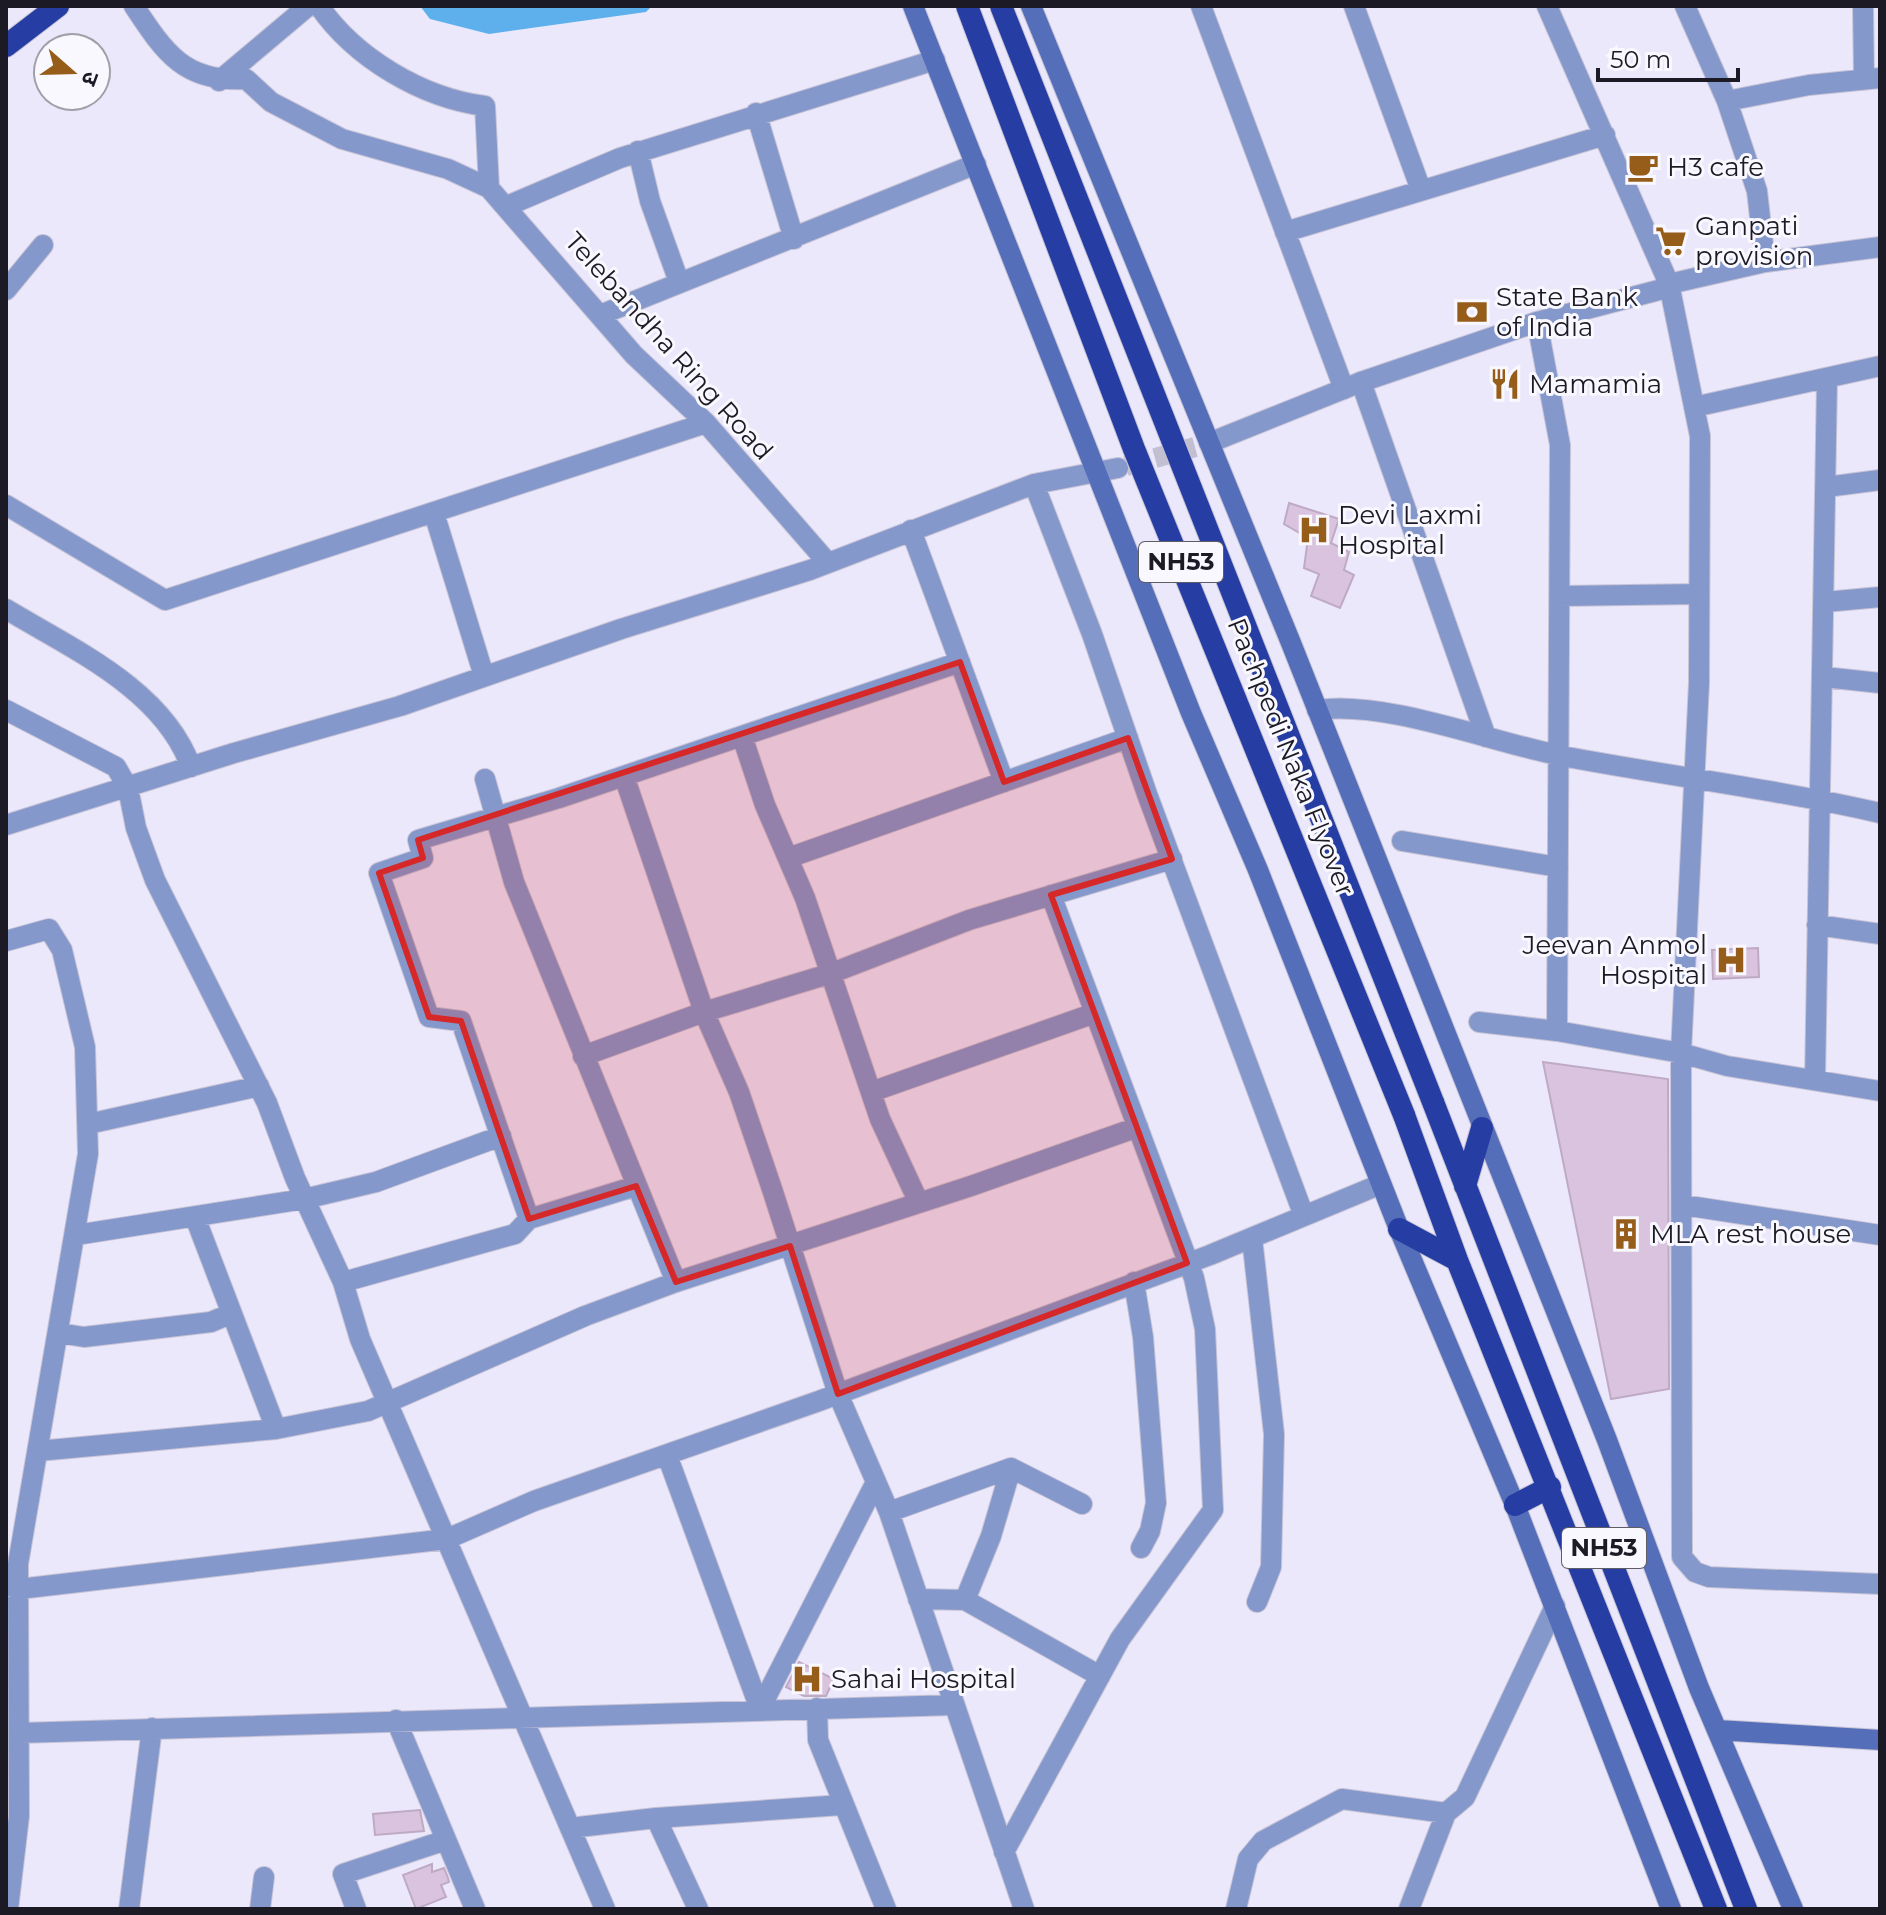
<svg xmlns="http://www.w3.org/2000/svg" width="1886" height="1915" viewBox="0 0 1886 1915" font-family="Montserrat,'Noto Sans Devanagari',sans-serif">
<rect width="100%" height="100%" fill="#ece8fc"/>
<path fill="#5db0eb" d="M420,6H652L646,12L489,34L430,19Z"/>
<path fill="#d9c3de" stroke="#bfaac4" stroke-width="2" d="M1289,503L1339,519L1331,543L1349,552L1344,570L1354,575L1340,608L1311,596L1319,574L1304,568L1308,538L1284,524Z
M1758,948L1759,977L1713,979L1712,950Z
M1543,1062L1668,1079L1669,1389L1611,1399Z
M799,1662L834,1679L826,1696H804L786,1687Z
M420,1810L424,1831L375,1835L373,1814Z
M432,1864V1872L444,1868L448,1878L449,1882L441,1885L446,1897L416,1909L403,1875Z"/>
<g fill="none" stroke-linecap="round" stroke-linejoin="round">
<path stroke="#c2bfd1" stroke-width="20" stroke-dasharray="20 10" stroke-linecap="butt" d="M1126,466L1195,447"/>
<defs>
<path id="minor" d="M134,6C165,53 185,83 246,79L271,102L342,139L448,169L489,188L634,355L706,423L828,563
M319,6C355,58 422,98 485,106L489,188
M1201,6L1344,389
M1354,6L1421,190
M1547,6L1669,284L1700,436L1699,683L1681,1053L1682,1557L1695,1572L1709,1577L1880,1584
M1685,6L1727,101L1757,191L1765,262
M1863,6L1864,80
M219,81L308,6
M1727,101L1809,85L1880,78
M756,113L794,239
M638,151L650,201L679,282
M507,206L620,158L935,60
M1285,232L1605,135
M6,290L43,245
M600,315L976,164
M1537,322L1560,445L1557,1031
M1361,382L1486,737
M1694,407L1880,366
M1034,484L1092,634L1147,794L1304,1216
M1826,487L1880,480
M6,505L165,600L706,423
M434,513L484,676
M911,530L1004,782
M1560,596L1699,594
M1825,602L1880,597
M6,609C72,649 163,689 191,767
M1824,677L1880,683
M6,710L116,767L128,788L136,828L155,880L267,1103L295,1178L343,1282L360,1339L605,1909
M1317,710C1386,700 1491,742 1562,756C1668,776 1775,789 1880,813
M742,736L765,805L805,898L880,1119L919,1203
M624,776L704,1012L739,1092L772,1189L838,1394L889,1512L1024,1909
M485,779L514,882L676,1282
M6,825L234,753L400,706L621,629L810,570L1034,484L1118,468
M1402,841L1558,867
M788,858L1128,738
M1817,925L1880,934
M6,941L49,929L62,950L85,1047L88,1154L18,1564L19,1816L8,1909
M1479,1022L1557,1031L1681,1053L1727,1066L1880,1091
M583,1056L704,1012L832,973L969,920L1172,859
M1815,1080L1827,380
M871,1092L1095,1013
M88,1124L259,1086
M1683,1205L1880,1235
M195,1217L276,1429
M529,1219L461,1021L429,1017L379,873L423,858L418,840L559,798L960,662
M76,1235L304,1199L376,1182L501,1136
M1252,1238L1274,1434L1271,1567L1257,1602
M343,1282L515,1234L529,1219L636,1186
M1134,1282L1143,1337L1156,1503L1150,1531L1141,1548
M59,1333L84,1337L211,1322L230,1314
M38,1451L276,1429L368,1411L585,1316L676,1282L971,1186L1138,1127
M667,1455L760,1709L876,1482
M1011,1468L1082,1504
M889,1512L1011,1468L991,1536L965,1600
M6,1585L19,1589L447,1539L534,1501L819,1401L1210,1255L1381,1184
M918,1599L965,1600L1100,1676
M817,1708L818,1740L886,1909
M396,1720L475,1909
M19,1733L954,1705
M656,1818L698,1909
M570,1828L656,1818L842,1805
M1004,1852L1120,1639L1213,1510L1205,1329L1194,1278L1051,895
M129,1909L152,1728
M260,1909L264,1877
M356,1909L343,1874L446,1840
M1236,1909L1248,1859L1263,1841L1342,1799L1446,1813
M1409,1909L1446,1813L1465,1797L1555,1606"/>
<path id="tertiary" d="M1209,443L1361,382L1537,322L1659,290L1669,284L1765,262L1880,247"/>
<path id="secondary" d="M913,6L1191,713L1258,870L1399,1229L1515,1505L1671,1909
M1031,6L1291,643L1607,1440L1699,1688L1793,1909
M1717,1730L1880,1740"/>
<path id="trunk" d="M6,46L58,6
M1433,1102L1746,1909
M1404,1115L1457,1260L1716,1909
M1465,1186L1482,1128
M1399,1229L1457,1260
M1515,1505L1550,1487"/>
</defs>
<use href="#minor" stroke="#c7c3d5" stroke-width="22"/>
<use href="#tertiary" stroke="#c7c3d5" stroke-width="22"/>
<use href="#secondary" stroke="#c7c3d5" stroke-width="22"/>
<use href="#trunk" stroke="#c7c3d5" stroke-width="24"/>
<use href="#minor" stroke="#8498cc" stroke-width="20"/>
<use href="#tertiary" stroke="#8498cc" stroke-width="20"/>
<use href="#secondary" stroke="#546eb9" stroke-width="20"/>
<use href="#trunk" stroke="#263ea3" stroke-width="22"/>
<defs>
<path id="trunk-bridge" d="M967,6L1134,449L1404,1115
M1001,6L1433,1102"/>
</defs>
<use href="#trunk-bridge" stroke="#c7c3d5" stroke-width="24" stroke-linecap="butt"/>
<use href="#trunk-bridge" stroke="#263ea3" stroke-width="22"/>
</g>
<path fill="#d62828" fill-opacity="0.2" stroke="#d62828" stroke-width="6" stroke-linejoin="round" d="M960,662L1004,782L1128,738L1172,859L1051,895L1187,1263L838,1394L790,1246L676,1282L636,1186L529,1219L461,1021L429,1017L379,873L423,858L418,840Z"/>
<defs>
<symbol id="cafe-bare" viewBox="-9 -9 18 18"><path d="M-5.5-4.5H6V0H3Q3 3.5 0 3.5H-2.5Q-5.5 3.5-5.5 0ZM3-3.2v2h1.7v-2ZM-6 4.5H4V6H-6Z" fill="#965c1a" stroke="#f9f8fe" stroke-width="2.5" paint-order="stroke"/></symbol>
<symbol id="supermarket-bare" viewBox="-9 -9 18 18"><path d="M-6-5.5h2.5l.6 2H6L4.5 2H-2.5L-4.4-4H-6ZM-1.5 3.2a1.3 1.3 0 1 0 .1 0ZM3 3.2a1.3 1.3 0 1 0 .1 0Z" fill="#965c1a" stroke="#f9f8fe" stroke-width="2.5" paint-order="stroke"/></symbol>
<symbol id="bank-bare" viewBox="-9 -9 18 18"><path d="M-6-4H6V4H-6ZM0-2.3a2.3 2.3 0 1 0 0 4.6a2.3 2.3 0 1 0 0-4.6Z" fill="#965c1a" stroke="#f9f8fe" stroke-width="2.5" paint-order="stroke"/></symbol>
<symbol id="restaurant-bare" viewBox="-9 -9 18 18"><path d="M-5-6h1v4h1v-4h1v4h1v-4h1v5L-1.5 .5V6h-2V.5L-5-1ZM5-6V6H3V1.5H1.5Q1.5-4 5-6Z" fill="#965c1a" stroke="#f9f8fe" stroke-width="2.5" paint-order="stroke"/></symbol>
<symbol id="hospital-bare" viewBox="-9 -9 18 18"><path d="M-5-5h3v3.5h4V-5h3V5h-3V1.5h-4V5h-3Z" fill="#965c1a" stroke="#f9f8fe" stroke-width="2.5" paint-order="stroke"/></symbol>
<symbol id="building-bare" viewBox="-9 -9 18 18"><path d="M-4-6H4V6H1V3H-1V6H-4ZM-2.5-4.3h1.7v1.8h-1.7ZM.8-4.3h1.7v1.8H.8ZM-2.5-1h1.7V.8h-1.7ZM.8-1h1.7V.8H.8Z" fill="#965c1a" stroke="#f9f8fe" stroke-width="2.5" paint-order="stroke"/></symbol>
</defs>
<g fill-rule="evenodd">
<use href="#cafe-bare" x="1621" y="145" width="44" height="44"/>
<use href="#supermarket-bare" x="1649" y="219" width="44" height="44"/>
<use href="#bank-bare" x="1450" y="290" width="44" height="44"/>
<use href="#restaurant-bare" x="1483" y="362" width="44" height="44"/>
<use href="#hospital-bare" x="1292" y="508" width="44" height="44"/>
<use href="#hospital-bare" x="1709" y="938" width="44" height="44"/>
<use href="#building-bare" x="1604" y="1212" width="44" height="44"/>
<use href="#hospital-bare" x="785" y="1657" width="44" height="44"/>
</g>
<g text-anchor="middle" stroke-width="6" stroke-linejoin="round" paint-order="stroke">
<g fill="#f9f8fe" stroke="#5e5d66" stroke-width="2">
<rect x="1139" y="542" width="84" height="40" rx="6"/>
<rect x="1562" y="1528" width="84" height="40" rx="6"/>
</g>
<g font-size="24" font-weight="bold" fill="#1c1a25">
<text x="1181" y="570">NH53</text>
<text x="1604" y="1556">NH53</text>
</g>
<g font-size="26" fill="#1c1a25" stroke="#f9f8fe" text-anchor="start">
<text x="1667" y="176">H3 cafe</text>
<text x="1695" y="235">Ganpati<tspan x="1695" dy="30">provision</tspan></text>
<text x="1496" y="306">State Bank<tspan x="1496" dy="30">of India</tspan></text>
<text x="1529" y="393">Mamamia</text>
<text x="1338" y="524">Devi Laxmi<tspan x="1338" dy="30">Hospital</tspan></text>
<text x="1707" y="954" text-anchor="end">Jeevan Anmol<tspan x="1707" dy="30">Hospital</tspan></text>
<text x="1650" y="1243">MLA rest house</text>
<text x="831" y="1688">Sahai Hospital</text>
</g>
<g font-size="26" fill="#1c1a25" stroke="#f9f8fe">
<text transform="translate(669 346) rotate(48)" y="9">Telebandha Ring Road</text>
<text transform="translate(1291 757) rotate(68)" y="9">Pachpedi Naka Flyover</text>
</g>
</g>
<rect width="1886" height="1915" fill="none" stroke="#1c1a25" stroke-width="16"/>
<g transform="translate(72 72) rotate(110)"><circle r="38" fill="#f9f8fe" stroke="#a19fa7" stroke-width="2"/>
<path d="M0-6L14 30L0 20L-14 30Z" fill="#965c1a"/>
<text y="-12" font-size="22" font-weight="bold" text-anchor="middle" fill="#1c1a25">उ</text>
</g>
<path d="M1598 68v12h140v-12" fill="none" stroke="#1c1a25" stroke-width="4"/>
<text x="1610" y="68" font-size="24" fill="#1c1a25" stroke="#f9f8fe" stroke-width="6" paint-order="stroke">50 m</text>
</svg>
